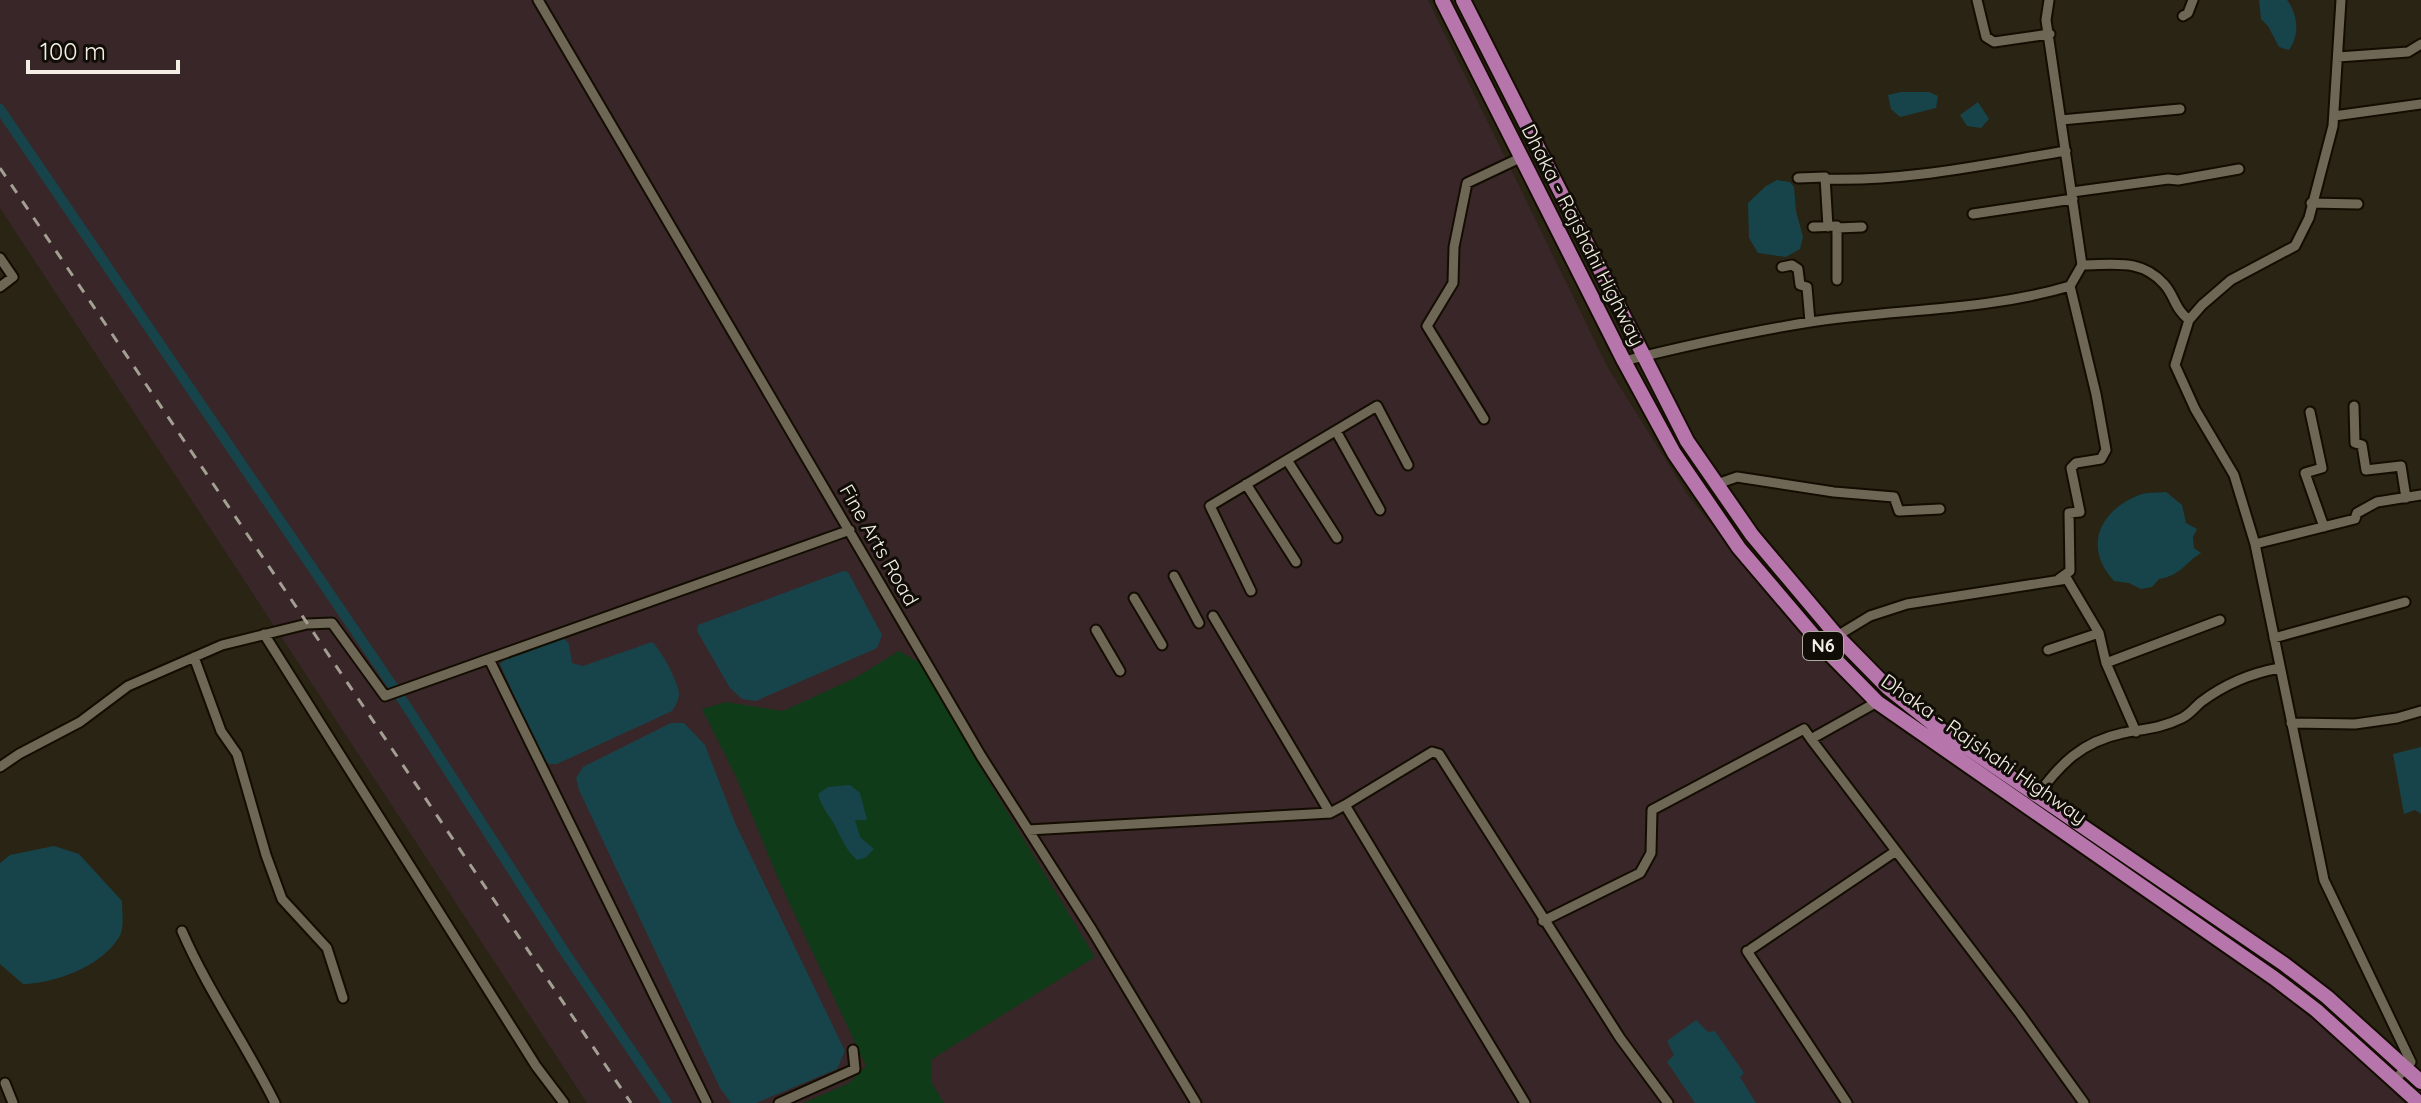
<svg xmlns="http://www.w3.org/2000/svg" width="2421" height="1103" viewBox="0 0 2421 1103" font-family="Quicksand,sans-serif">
<rect width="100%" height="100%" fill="#2a2414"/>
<path fill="#392628" d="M0,0H1428L1608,368L1689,497L1823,661L1870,706L2291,996L2350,1046L2404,1103H587L0,208Z"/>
<path fill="#0f3b19" d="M899,651L924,665L980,767L1095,957L932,1059L931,1082L944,1103H803L849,1083L866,1066L779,881L737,779L702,709L726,702L783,711L855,678Z"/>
<path fill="#17444a" d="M2259,0H2287C2298,15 2300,34 2289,50L2279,47L2268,26L2261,19Z
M1901,92H1929L1938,96L1936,108L1900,117L1891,109L1888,95Z
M1978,102L1989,119L1981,128L1967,126L1960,115Z
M1777,180L1790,182L1794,187L1796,211L1803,237L1800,249L1786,257L1758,253L1749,238L1748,203L1766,186Z
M2166,492L2182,505L2186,523L2197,529L2193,537L2194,548L2201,553C2185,563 2180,576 2159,579L2152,587L2141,589L2129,583L2114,581C2082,546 2100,509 2142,494C2149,492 2158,493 2166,492Z
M843,571L848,572L882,635L877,648L756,701L742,699L730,688L697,631L698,625Z
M564,638L569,644L572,663L583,666L652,642C661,649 678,682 679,693C679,700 676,705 672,711L557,764H549L542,758L500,664L505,659Z
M671,723H684L705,745L735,823L845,1051L837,1069L756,1103H731L720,1088L579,790L576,778L583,767Z
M2421,747V814L2415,810L2404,814L2393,754Z
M850,785L860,793L867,820H855L860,837L874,849L865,858L857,860C844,848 841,836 833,822C826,812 821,805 818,794L828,787Z
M54,846L79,854L122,901C122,913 125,929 118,939C99,967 56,983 23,984L0,964V863L10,855Z
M1696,1020L1708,1032L1715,1031L1744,1073L1740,1077L1756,1103H1695L1667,1062L1674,1055L1667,1041Z"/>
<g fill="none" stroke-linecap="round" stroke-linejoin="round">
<path stroke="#17444a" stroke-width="10" d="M0,109L405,704L566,954L667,1103"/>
<defs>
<path id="minor" d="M538,0L981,756L1092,930L1196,1103
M1977,0L1986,37L1994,42L2050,34
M2049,0L2046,20L2082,265
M2341,0L2333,126L2309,218L2295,246L2231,280L2202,305L2189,320L2175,365L2195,409L2234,475L2255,544L2324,880L2411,1062L2395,1080
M2183,16L2188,13L2193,0
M2338,57L2408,52L2421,44
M2334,116L2421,104
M2061,120L2180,109
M1798,178L1825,177L1828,227
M1825,179C1906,182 1986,164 2066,151
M2072,192L2168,179L2178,180L2239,169
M2311,203L2358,204
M1973,214L2073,199
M1813,227L1837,226V280
M1837,228L1862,227
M0,258L13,277L0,287
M1782,267L1792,265L1798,269L1800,285L1807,287L1810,322
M1624,361C1685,346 1748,332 1810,322C1896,309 1986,311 2070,286L2082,265C2113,265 2141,258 2164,284C2175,296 2174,308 2189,320
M2354,406L2355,443L2362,445L2366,470L2401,466L2406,498
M2310,412L2322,468L2305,473L2324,527
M1484,419L1427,326L1453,283L1454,247L1467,183L1522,157
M1336,431L1380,510
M1287,460L1337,538
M1246,484L1296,562
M1717,484L1737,477L1834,492L1894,497L1899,511L1940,509
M2255,544L2355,519L2357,513L2377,502L2421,495
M1174,576L1199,623
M2059,579L2070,571L2069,513L2080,512L2071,468L2076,463L2101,459L2106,450L2096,394L2070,286
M1251,591L1210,506L1377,406L1408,465
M1134,598L1162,645
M1213,616L1330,813L1345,805L1525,1103
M1096,630L1120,671
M264,634L536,1066L564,1103
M1837,636L1870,616L1907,604L2067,579L2099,633L2106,663L2136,732
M2274,638L2405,602
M2048,650L2099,633
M194,657L221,731L237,754L266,855L282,899L327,948L343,998
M489,659L707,1103
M2106,663L2220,620
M1877,702L1811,739L2020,1014L2084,1103
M2291,723L2355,724L2397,718L2421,711
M0,767L19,754L80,722L128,686L222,645L307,624L332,623L385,696L850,530
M2036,797C2060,764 2081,742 2123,733C2144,729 2162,728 2182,718C2190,714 2195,707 2201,702C2225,684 2251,673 2280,668
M1345,805L1432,752L1439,754L1620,1038L1668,1103
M1028,830L1330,813
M1543,921L1640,873L1651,853L1652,810L1804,729L1811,739
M182,931C208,991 246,1044 275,1103
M1751,949L1896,851
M1747,951L1847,1103
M5,1083L13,1103
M779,1103L855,1069L853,1050"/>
<path id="trunk" d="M1442,0L1624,361L1674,453L1739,548L1825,649L1877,702L2274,978L2316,1010L2419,1103
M1463,0L1687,441L1752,535L1837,636L1888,688L1937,727L2284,964L2327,997L2421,1082"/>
</defs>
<use href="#minor" stroke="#130d01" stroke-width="13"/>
<use href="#trunk" stroke="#130d01" stroke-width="18"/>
<use href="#minor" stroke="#6e6755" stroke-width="9"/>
<use href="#trunk" stroke="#b676ac" stroke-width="14"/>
<path stroke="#a39f92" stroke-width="3" stroke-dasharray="10 10" stroke-linecap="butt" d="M0,168L631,1103"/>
</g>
<g text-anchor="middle" stroke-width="6" stroke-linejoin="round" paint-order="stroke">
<rect fill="#100d07" stroke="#afaba2" stroke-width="2" x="1803" y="632" width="40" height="28" rx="6"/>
<g font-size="18" font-weight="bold" fill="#f3efe5">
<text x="1823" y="652">N6</text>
</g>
<g font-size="20" fill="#f3efe5" stroke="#100d07">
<text transform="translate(1583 235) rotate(63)" y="7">Dhaka - Rajshahi Highway</text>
<text transform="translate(879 545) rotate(60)" y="7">Fine Arts Road</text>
<text transform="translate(1984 749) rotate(35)" y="7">Dhaka - Rajshahi Highway</text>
</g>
</g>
<path d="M28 60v12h150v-12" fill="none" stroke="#f3efe5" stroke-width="4"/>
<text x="40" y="60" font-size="24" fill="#f3efe5" stroke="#100d07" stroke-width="6" paint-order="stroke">100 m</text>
</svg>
